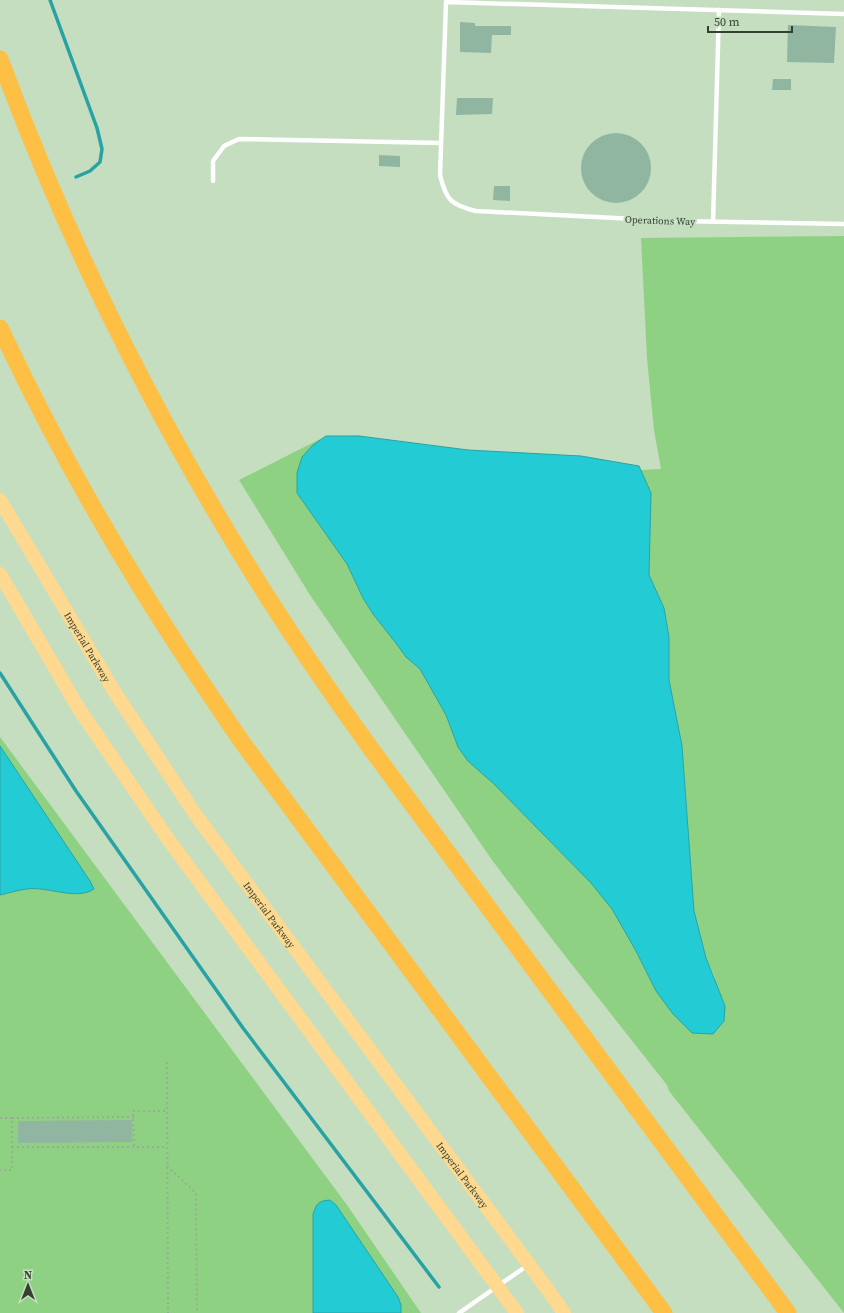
<svg xmlns="http://www.w3.org/2000/svg" width="844" height="1313" viewBox="0 0 844 1313" font-family="'Source Serif 4',serif">
<rect width="100%" height="100%" fill="#c4debf"/>
<path fill="#8fd183" d="M844,236V1313L669,1091L667,1085L555,943L492,860L310,595L239,480L326,436L313,445L297,493L347,564L363,598L373,614L395,642L406,657L420,669L446,715L458,747L468,761L494,784L591,883L612,909L636,951L656,991L715,978L706,958L694,911L682,746L669,680V637L664,608L649,575L651,493L641,470L661,469L654,430L647,358L641,238Z
M0,737L347,1205L421,1313H0Z"/>
<path fill="#23ccd5" stroke="#28a2a4" d="M326,436H359L468,450L581,456L639,466L651,493L649,575L664,608L669,637V680L682,746L694,911L706,958L725,1006L724,1021L713,1034L692,1033L673,1014L656,991L636,951L612,909L591,883L494,784L468,761L458,747L446,715L420,669L406,657L395,642L373,614L363,598L347,564L297,493V473L302,457L313,445Z
M0,746L90,881L94,889C76,901 48,886 27,889C18,890 9,893 0,895Z
M330,1200L336,1205L398,1297L401,1305V1313H313V1214C317,1203 318,1201 330,1200Z"/>
<g fill="none" stroke-linecap="round" stroke-linejoin="round">
<path stroke="#28a2a4" stroke-width="3.5" d="M50,0L97,128L102,149L100,162L90,171L76,177
M0,673L76,791L243,1028L439,1287"/>
</g>
<path fill="#90b6a1" d="M460,22L475,23V26H511V35H492L491,53L460,52Z
M788,25L836,27L834,63L787,62Z
M773,79H791V90H772Z
M457,98H493L492,114L456,115Z
M581 168a35 35 0 1 1 70 0a35 35 0 1 1-70 0Z
M379,155L400,156V167L379,166Z
M494,186H510V201L493,200Z
M132,1120V1142L18,1143V1121Z"/>
<g fill="none" stroke-linecap="round" stroke-linejoin="round">
<path stroke="#98ad94" stroke-width="2" stroke-dasharray="2 3" stroke-linecap="butt" d="M167,1062L168,1313
M0,1118H12V1170H0
M12,1118L134,1117
M134,1146L133,1111H167
M12,1147H167
M167,1166L196,1193L197,1313"/>
<path stroke="#fff" stroke-width="4.5" d="M844,14L446,2L440,175C446,200 451,205 476,211L674,221L844,224
M213,181V161L224,146L239,139L441,143
M713,222L719,10
M459,1313L528,1265"/>
<g stroke="#fed98f" stroke-width="14">
<path id="s1" d="M0,500L114,691L195,814L548,1290L564,1313"/>
<path d="M0,574L79,709L168,839L517,1313"/>
</g>
<path stroke="#fdbf44" stroke-width="17" d="M0,59C69,246 159,425 265,593C298,645 333,696 369,746L788,1313
M0,328C42,417 89,504 141,588C173,640 207,691 242,742L664,1313"/>
</g>
<g text-anchor="middle" stroke-width="4" stroke-linejoin="round" paint-order="stroke">
<g font-size="10" fill="#354033" stroke="#c4debf">
<text transform="translate(660 220) rotate(2)" y="4">Operations Way</text>
<text dy="4" stroke="none"><textPath href="#s1" startOffset="171">Imperial Parkway</textPath></text>
<text dy="4" stroke="none"><textPath href="#s1" startOffset="495">Imperial Parkway</textPath></text>
<text dy="4" stroke="none"><textPath href="#s1" startOffset="819">Imperial Parkway</textPath></text>
</g>
</g>
<g transform="translate(28 1285)" stroke="#c4debf" stroke-width="3" paint-order="stroke">
<path d="M0-3L7 15L0 10L-7 15Z" fill="#354033"/>
<text y="-6" font-size="11" font-weight="bold" text-anchor="middle" fill="#354033">N</text>
</g>
<path d="M708 26v6h84v-6" fill="none" stroke="#354033" stroke-width="2"/>
<text x="714" y="26" font-size="12" fill="#354033" stroke="#c4debf" stroke-width="3" paint-order="stroke">50 m</text>
</svg>
